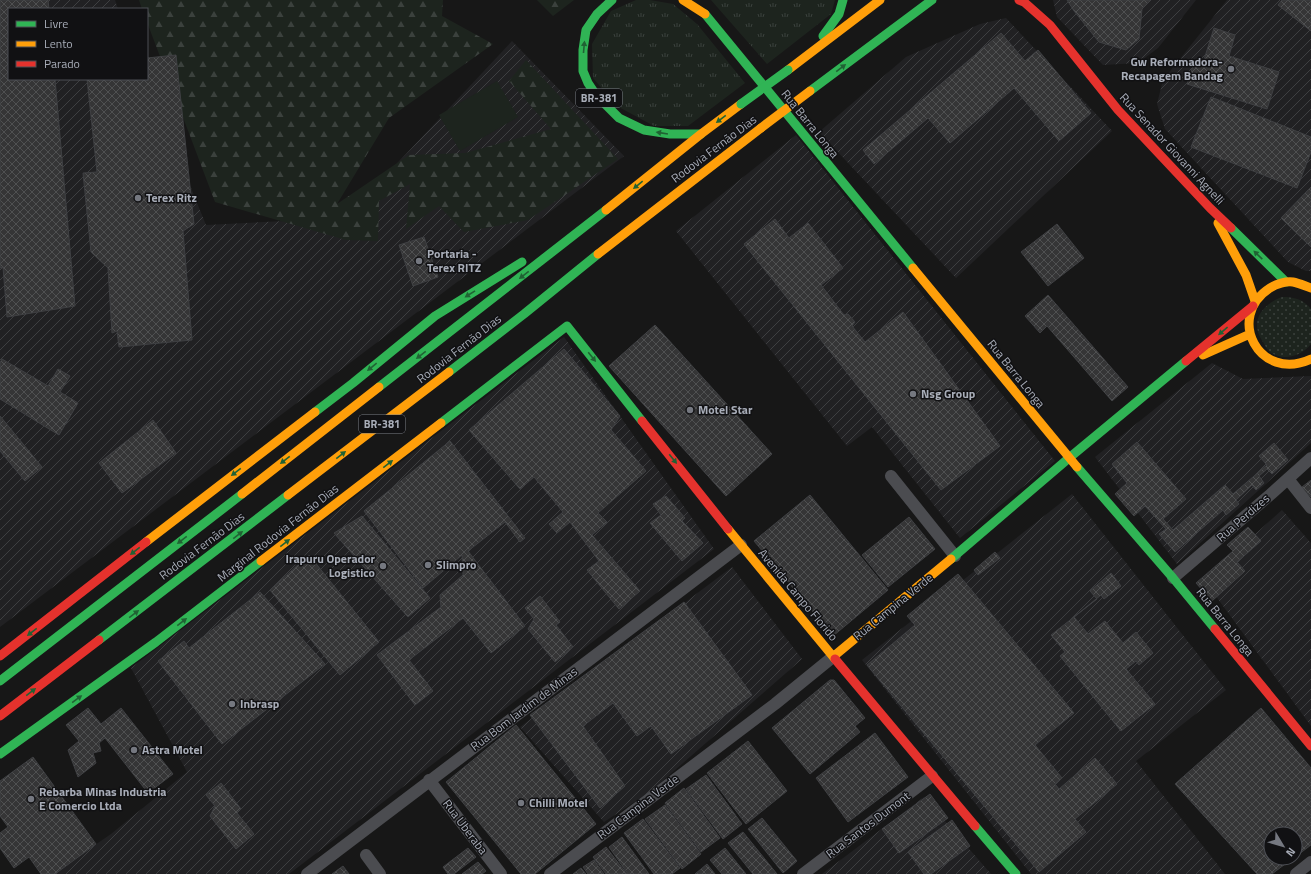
<svg xmlns="http://www.w3.org/2000/svg" width="1311" height="874" viewBox="0 0 1311 874" font-family="'Titillium Web',sans-serif">
<defs>
<pattern id="industrial-furrows" width="10" height="10" patternUnits="userSpaceOnUse"><rect width="10" height="10" fill="#212123"/><path d="M-1 1l2-2M0 10L10 0M9 11l2-2" fill="none" stroke="#3e3f41"/></pattern>
<pattern id="grass-tufts" width="24" height="20" patternUnits="userSpaceOnUse"><rect width="24" height="20" fill="#1d241e"/><path d="M3 7l-1-3M5 7V3M7 7l1-3M15 17l-1-3M17 17v-4M19 17l1-3" fill="none" stroke="#3b413d"/></pattern>
<pattern id="forest-firs" width="22" height="20" patternUnits="userSpaceOnUse"><rect width="22" height="20" fill="#1d241e"/><path d="M5 1l3.5 6h-7zM16 11l3.5 6h-7z" fill="#3b413d"/></pattern>
<pattern id="park-dots" width="8" height="8" patternUnits="userSpaceOnUse"><rect width="8" height="8" fill="#1d241e"/><path d="M2 2h.1M6 6h.1" fill="none" stroke="#3b413d" stroke-width="1.8" stroke-linecap="round"/></pattern>
<pattern id="building-cross-hatch" width="8" height="8" patternUnits="userSpaceOnUse"><rect width="8" height="8" fill="#353536"/><path d="M0 0l8 8M0 8l8-8" fill="none" stroke="#4f5051"/></pattern>
</defs>
<rect width="100%" height="100%" fill="#171717"/>
<path fill="url(#industrial-furrows)" d="M0,0H115L118,9H9V79H147L206,225L346,218L512,41L624,156L0,627Z
M1053,0H1196L1158,48L1138,63L1103,65L1057,17Z
M1227,0H1311V271H1306L1288,262L1165,129L1157,104L1163,80Z
M1006,18L1112,131L956,278L819,132L906,57L980,24Z
M796,135L1055,461L960,538L872,427L847,446L676,231Z
M564,337L714,549L289,874H53L111,834L187,772L131,668Z
M1212,363L1243,379L1311,376V443L1177,564L1095,457Z
M1072,494L1226,690L1136,761L1225,874H1031L862,660Z
M1282,510L1311,543V726L1204,580Z
M732,567L802,659L651,791L604,822L520,727Z
M924,797L991,874H822Z"/>
<path fill="url(#grass-tufts)" d="M636,0H650L673,4L697,24L745,83L688,126H654L617,106L593,78L592,44L611,11Z
M711,0H835L831,14L767,64Z"/>
<path fill="url(#forest-firs)" d="M139,0H443L442,16L493,44L389,118L337,204L409,155L465,153L551,129L509,81L526,60L618,159L528,220L464,232L439,206L406,229L410,184L379,201L378,241L346,240L215,202L147,22V9H142Z
M537,0H574L553,16Z"/>
<path fill="url(#park-dots)" d="M1282,297C1294,297 1303,299 1311,309V344C1302,356 1283,362 1270,352C1267,350 1265,345 1263,342C1249,322 1261,305 1282,297Z"/>
<path fill="#1d241e" d="M497,81L518,117L460,151L439,115Z"/>
<path fill="url(#building-cross-hatch)" stroke="#3f4043" d="M0,0H48L49,9H9V79H55L75,306L7,317L3,267L0,268Z
M1067,0H1151L1142,9L1139,39L1126,50L1099,42L1074,11Z
M1282,0H1311V31L1278,5Z
M1214,28L1235,35L1229,56L1279,72L1267,109L1187,84L1194,63L1202,66Z
M1001,33L1025,61L1038,50L1091,113L1059,141L1014,88L950,143L928,118L874,164L863,150Z
M176,55L194,224L183,231L192,340L119,347L117,331L112,333L108,268L91,252L83,173L97,172L87,79H147V58Z
M1211,97L1311,137V152L1297,188L1191,147Z
M1311,187V247L1281,218Z
M775,219L789,238L808,223L843,268L821,285L844,315L848,314L855,322L852,326L865,342L903,312L1000,446L941,490L744,244Z
M1057,224L1084,258L1048,286L1021,252Z
M424,237L438,277L413,286L399,245Z
M1048,295L1128,387L1112,401L1047,326L1040,333L1025,316Z
M655,325L772,454L726,496L609,366Z
M564,349L620,416L611,430L646,471L598,513L607,522L592,535L640,591L619,609L587,570L599,561L570,522L557,533L549,524L563,512L534,477L520,489L469,430Z
M2,359L48,386L58,369L70,376L60,392L78,403L59,435L0,399V363Z
M0,416L42,467L25,481L0,451Z
M153,420L176,453L122,493L99,463Z
M450,441L525,538L520,542L505,522L468,551L525,626L491,653L463,618L409,660L433,691L415,705L377,655L441,607L440,595L463,575L462,555L423,588L364,511Z
M1137,442L1186,499L1163,519L1173,530L1225,485L1233,494L1267,465L1259,456L1274,443L1288,460L1272,474L1267,469L1259,476L1264,483L1256,490L1252,485L1236,500L1239,504L1226,515L1223,510L1175,552L1159,534L1166,529L1145,506L1134,516L1115,494L1127,483L1112,464Z
M1311,480V497L1302,487Z
M810,495L888,590L833,636L754,541Z
M666,496L685,518L682,521L703,543L682,561L650,523L661,515L653,504Z
M362,516L430,598L408,617L334,533Z
M909,517L935,549L888,587L862,555Z
M1248,527L1261,541L1237,562L1245,571L1212,601L1196,583L1233,551L1227,545Z
M995,552L1000,558L978,575L974,570Z
M309,555L379,642L340,675L270,590Z
M1111,573L1121,586L1104,599L1101,595L1074,617L1088,634L1105,621L1123,643L1136,632L1153,653L1139,665L1136,661L1126,669L1155,704L1121,731L1060,656L1065,652L1051,635L1097,599L1090,591Z
M958,574L1074,713L1035,745L1062,778L1055,784L1059,789L1095,758L1117,784L1075,819L1086,832L1039,872L867,665L915,625L907,616Z
M260,592L325,664L222,744L158,661L184,641L189,648Z
M540,596L560,622L556,625L573,647L555,662L528,629L534,619L525,608Z
M684,602L752,695L671,754L651,726L637,736L613,703L583,726L625,786L600,808L530,715Z
M830,680H834L865,718L855,726L860,732L810,774L772,728Z
M88,708L101,724L121,708L173,774L148,793L105,738L99,743L101,751L93,753L96,763L78,777L68,750L79,741L66,725Z
M1261,708L1311,768V845L1295,857V834H1271V858H1293L1272,874H1257L1175,784Z
M516,725L596,824L535,874H521L446,782Z
M875,733L908,777L848,822L816,778Z
M748,741L787,791L746,824L707,773Z
M33,757L96,844L55,874H41L29,857L14,868L0,848V833L8,827L0,816V781Z
M706,775L742,824L723,839L686,789Z
M221,783L241,809L237,813L254,834L236,849L210,816L215,806L206,795Z
M684,788L720,838L701,852L665,803Z
M930,794L948,818L899,853L882,829Z
M665,805L701,854L682,869L645,819Z
M762,818L797,861L783,873L748,829Z
M643,819L680,868L672,874H654L624,833Z
M952,820L970,846L931,874H924L908,852Z
M743,832L777,874H753L728,843Z
M622,837L649,874H628L609,847Z
M606,847L627,874H606L593,857Z
M468,848L476,857L454,874H448L443,867Z
M725,848L746,874H722L710,860Z
M594,860L604,874H588L583,867Z
M478,862L486,871L482,874H462Z
M707,864L715,874H695Z
M343,866L349,874H332Z
M581,868L586,874H573Z"/>
<g fill="none" stroke-linecap="round" stroke-linejoin="round">
<path stroke="#4b4c50" stroke-width="12" d="M891,476L955,556
M1288,479L1311,508
M1173,578L1271,494L1311,458
M429,780L501,874
M366,855L380,874
M307,874L741,545
M550,874L775,704L834,656
M803,874L932,776
M1296,874L1311,862"/>
<path stroke="#30b455" stroke-width="9" d="M612,0L597,14L586,30L583,50V71L588,83L596,95L619,118L644,130L670,134H701
M705,14L913,268
M823,36L839,14L843,0
M810,91L932,0
M1231,228L1286,282
M435,316L522,262
M449,372L524,314L598,254
M379,387L606,210
M315,412L353,383L435,316
M441,423L567,326L642,421
M1077,467L1173,578L1215,629
M951,559L1069,458L1186,361
M99,640L288,495
M0,681L242,494
M0,754L156,642L261,561
M975,826L1016,874"/>
<path stroke="#ff9f0a" stroke-width="9" d="M683,0L705,14
M788,70L880,0
M606,210L701,134L741,104
M1218,223L1246,275L1255,301
M598,254L761,128
M913,268L1077,467
M1311,288C1305,286 1299,283 1293,282C1286,281 1276,284 1270,288C1225,317 1259,383 1311,359
M1203,355L1250,334
M242,494L379,387
M288,495L449,372
M728,529L835,659
M146,542L315,412
M261,561L441,423
M834,656L951,559"/>
<path stroke="#e5322d" stroke-width="9" d="M1019,0L1024,2L1050,25
M1050,25L1118,110L1210,208L1231,228
M1186,361L1253,306
M642,421L728,529
M1215,629L1311,746
M0,656L146,542
M835,659L975,826
M0,716L99,640"/>
<path stroke="#30b455" stroke-width="9" d="M741,104L788,70"/>
<path stroke="#ff9f0a" stroke-width="9" d="M761,128L810,91"/>
</g>
<defs><path id="oneway-solid" d="M-6-.8H1V-3.2L6.5 0L1 3.2V.8H-6Z"/></defs>
<g fill="#206234">
<use href="#oneway-solid" transform="translate(584 47) rotate(-85)"/>
<use href="#oneway-solid" transform="translate(841 68) rotate(-37)"/>
<use href="#oneway-solid" transform="translate(721 119) rotate(143)"/>
<use href="#oneway-solid" transform="translate(662 133) rotate(-171)"/>
<use href="#oneway-solid" transform="translate(638 185) rotate(141)"/>
<use href="#oneway-solid" transform="translate(1258 255) rotate(-136)"/>
<use href="#oneway-solid" transform="translate(524 275) rotate(142)"/>
<use href="#oneway-solid" transform="translate(470 294) rotate(148)"/>
<use href="#oneway-solid" transform="translate(1223 331) rotate(140)"/>
<use href="#oneway-solid" transform="translate(421 355) rotate(142)"/>
<use href="#oneway-solid" transform="translate(592 357) rotate(51)"/>
<use href="#oneway-solid" transform="translate(372 367) rotate(141)"/>
<use href="#oneway-solid" transform="translate(341 455) rotate(-38)"/>
<use href="#oneway-solid" transform="translate(673 459) rotate(51)"/>
<use href="#oneway-solid" transform="translate(285 460) rotate(142)"/>
<use href="#oneway-solid" transform="translate(388 464) rotate(-38)"/>
<use href="#oneway-solid" transform="translate(236 472) rotate(143)"/>
<use href="#oneway-solid" transform="translate(238 535) rotate(-38)"/>
<use href="#oneway-solid" transform="translate(182 540) rotate(142)"/>
<use href="#oneway-solid" transform="translate(285 543) rotate(-38)"/>
<use href="#oneway-solid" transform="translate(135 551) rotate(142)"/>
<use href="#oneway-solid" transform="translate(134 614) rotate(-37)"/>
<use href="#oneway-solid" transform="translate(182 622) rotate(-38)"/>
<use href="#oneway-solid" transform="translate(32 632) rotate(142)"/>
<use href="#oneway-solid" transform="translate(31 692) rotate(-37)"/>
<use href="#oneway-solid" transform="translate(77 699) rotate(-36)"/>
</g>
<g fill="#757880" stroke="#111113" stroke-width="1.5">
<circle cx="1231" cy="69" r="4"/>
<circle cx="138" cy="198" r="4"/>
<circle cx="419" cy="261" r="4"/>
<circle cx="913" cy="394" r="4"/>
<circle cx="690" cy="410" r="4"/>
<circle cx="428" cy="565" r="4"/>
<circle cx="383" cy="566" r="4"/>
<circle cx="232" cy="704" r="4"/>
<circle cx="134" cy="750" r="4"/>
<circle cx="31" cy="799" r="4"/>
<circle cx="521" cy="803" r="4"/>
</g>
<g text-anchor="middle" stroke-width="3" stroke-linejoin="round" paint-order="stroke">
<g fill="#111113" stroke="#7b7e86" stroke-width="1">
<rect x="576" y="89" width="46" height="18" rx="3"/>
<rect x="359" y="415" width="46" height="18" rx="3"/>
</g>
<g font-size="11" font-weight="bold" fill="#a8adb8">
<text x="599" y="102">BR-381</text>
<text x="382" y="428">BR-381</text>
</g>
<g font-size="12" font-weight="bold" fill="#a8adb8" stroke="#111113" text-anchor="start">
<text x="1223" y="66" text-anchor="end">Gw Reformadora-<tspan x="1223" dy="14">Recapagem Bandag</tspan></text>
<text x="146" y="202">Terex Ritz</text>
<text x="427" y="258">Portaria -<tspan x="427" dy="14">Terex RITZ</tspan></text>
<text x="921" y="398">Nsg Group</text>
<text x="698" y="414">Motel Star</text>
<text x="375" y="563" text-anchor="end">Irapuru Operador<tspan x="375" dy="14">Logistico</tspan></text>
<text x="436" y="569">SIimpro</text>
<text x="240" y="708">Inbrasp</text>
<text x="142" y="754">Astra Motel</text>
<text x="39" y="796">Rebarba Minas Industria<tspan x="39" dy="14">E Comercio Ltda</tspan></text>
<text x="529" y="807">Chilli Motel</text>
</g>
<g font-size="12" fill="#a8adb8" stroke="#111113">
<text transform="translate(810 124) rotate(51)" y="4">Rua Barra Longa</text>
<text transform="translate(714 149) rotate(-37)" y="4">Rodovia Fernão Dias</text>
<text transform="translate(1172 149) rotate(47)" y="4">Rua Senador Giovanni Agnelli</text>
<text transform="translate(459 349) rotate(-38)" y="4">Rodovia Fernão Dias</text>
<text transform="translate(1016 374) rotate(51)" y="4">Rua Barra Longa</text>
<text transform="translate(1243 518) rotate(-41)" y="4">Rua Perdizes</text>
<text transform="translate(278 533) rotate(-38)" y="4">Marginal Rodovia Fernão Dias</text>
<text transform="translate(202 546) rotate(-37)" y="4">Rodovia Fernão Dias</text>
<text transform="translate(798 595) rotate(50)" y="4">Avenida Campo Florido</text>
<text transform="translate(893 607) rotate(-39)" y="4">Rua Campina Verde</text>
<text transform="translate(1225 622) rotate(51)" y="4">Rua Barra Longa</text>
<text transform="translate(524 709) rotate(-37)" y="4">Rua Bom Jardim de Minas</text>
<text transform="translate(638 807) rotate(-37)" y="4">Rua Campina Verde</text>
<text transform="translate(868 825) rotate(-37)" y="4">Rua Santos Dumont</text>
<text transform="translate(465 827) rotate(53)" y="4">Rua Uberaba</text>
</g>
</g>
<rect x="8" y="8" width="140" height="72" fill="#111113" stroke="#4d4f55"/>
<rect x="16" y="21" width="20" height="6" fill="#30b455" stroke="#4d4f55"/>
<text x="44" y="28" font-size="12" fill="#a8adb8">Livre</text>
<rect x="16" y="41" width="20" height="6" fill="#ff9f0a" stroke="#4d4f55"/>
<text x="44" y="48" font-size="12" fill="#a8adb8">Lento</text>
<rect x="16" y="61" width="20" height="6" fill="#e5322d" stroke="#4d4f55"/>
<text x="44" y="68" font-size="12" fill="#a8adb8">Parado</text>
<g transform="translate(1283 846) rotate(128)"><circle r="19" fill="#111113" stroke="#4d4f55"/>
<path d="M0-3L7 15L0 10L-7 15Z" fill="#757880"/>
<text y="-6" font-size="11" font-weight="bold" text-anchor="middle" fill="#a8adb8">N</text>
</g>
</svg>
